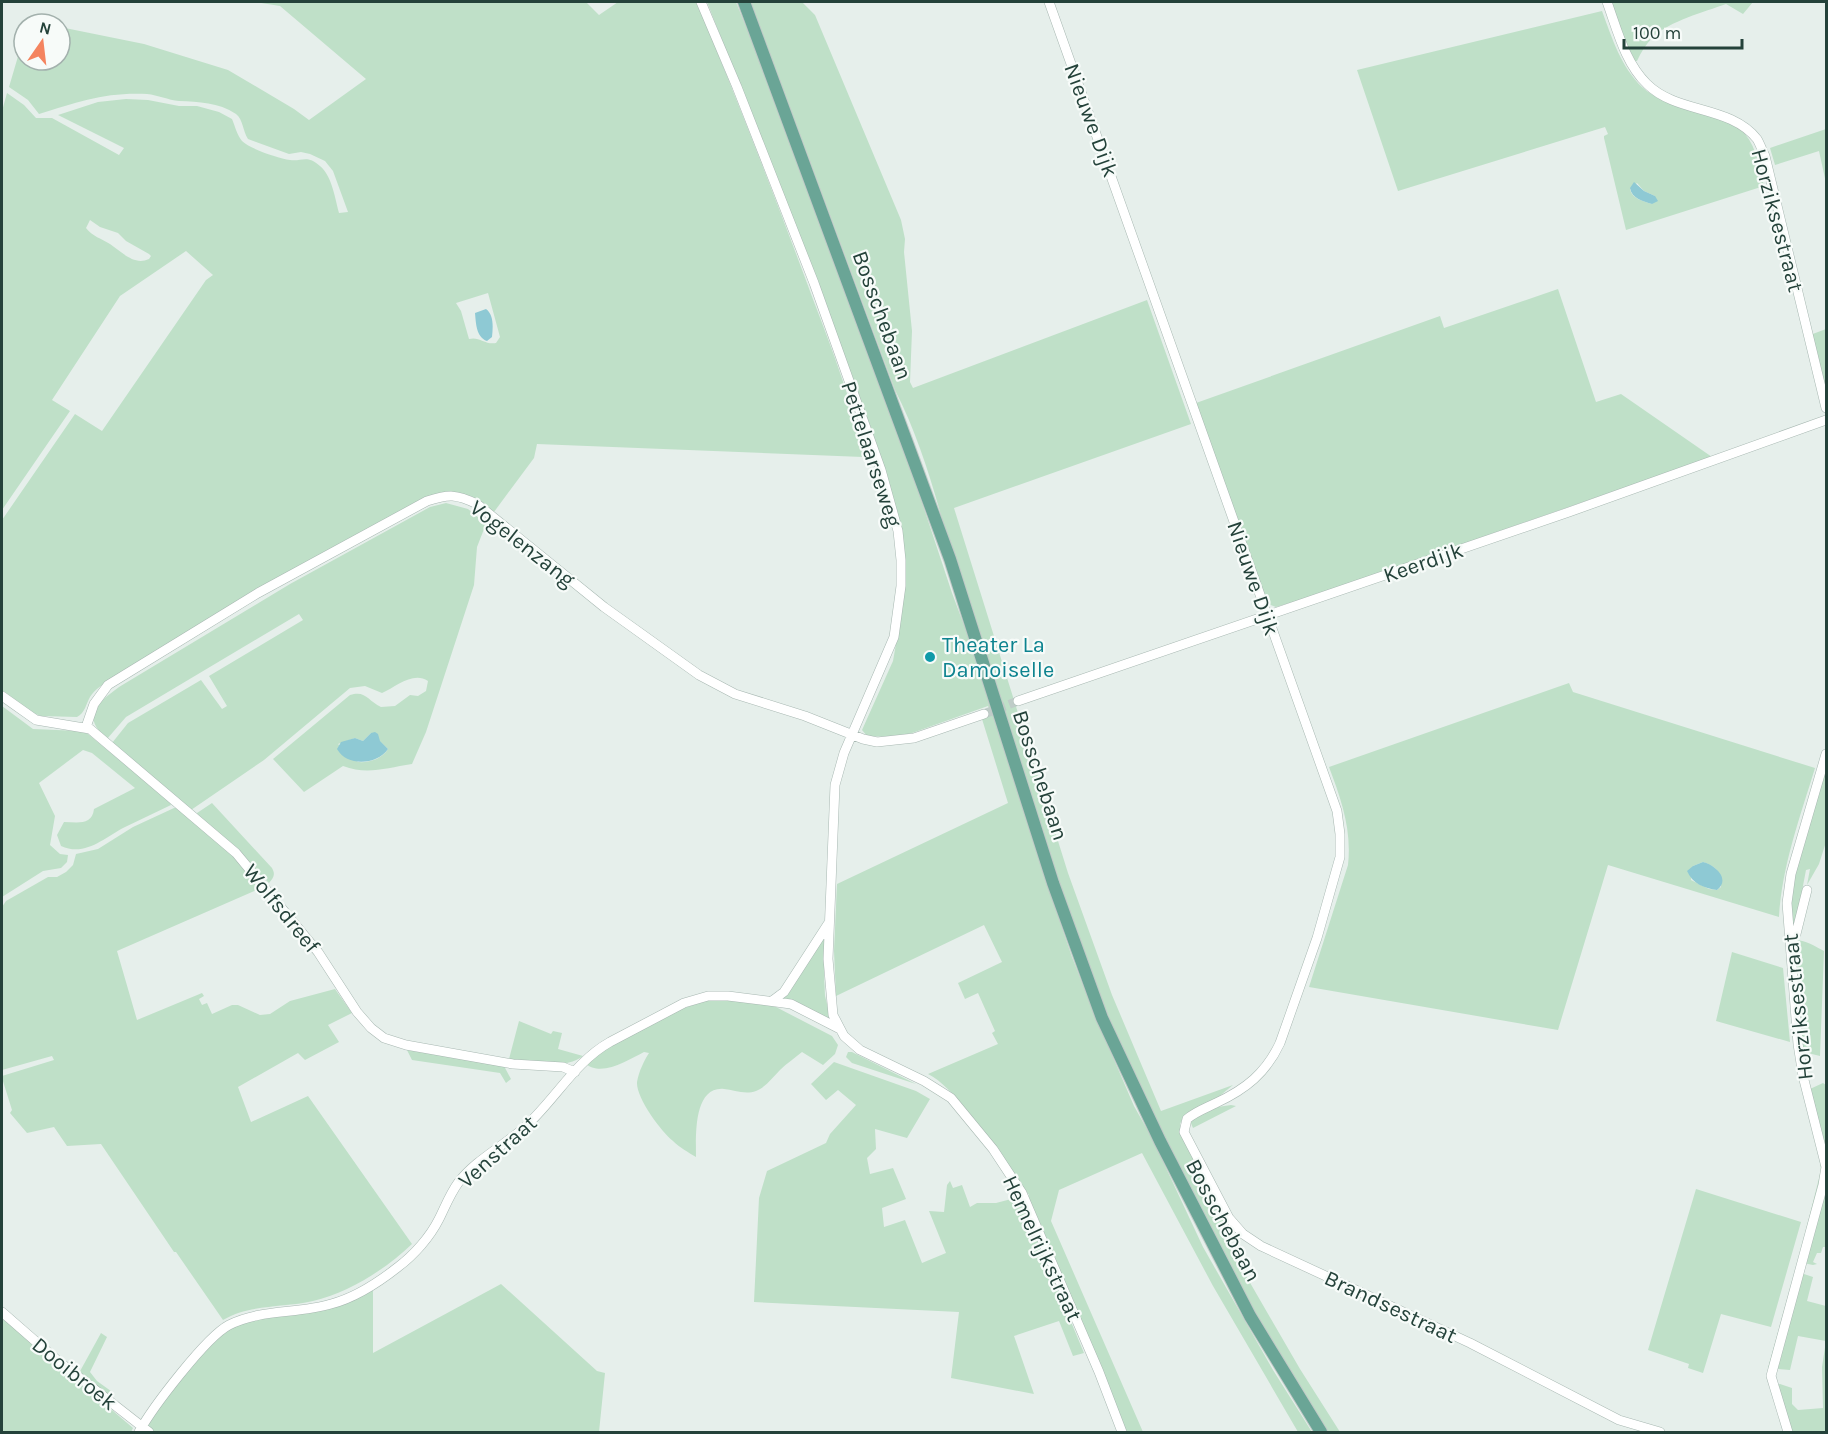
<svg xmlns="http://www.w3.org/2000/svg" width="1828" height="1434" viewBox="0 0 1828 1434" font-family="Karla,sans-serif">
<rect width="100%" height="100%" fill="#e6efeb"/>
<path fill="#bfe0c8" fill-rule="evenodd" d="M255,2H586L599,15L618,2H697C735,95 772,189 807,283C828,340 852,397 863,457L537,444L534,458L491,516L476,505L436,495L110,680C102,685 95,689 90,697C86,704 85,713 77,717L41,716L33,713L2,690V520L75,414L102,431L206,280L213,275L186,251L120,296L52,400L70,411L2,510V111L7,93L24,105L36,118H52L119,155L124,148L58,115L98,102L126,99L148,100L179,106H197L219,112L232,119C235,126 237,135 242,141C250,149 278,158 290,160C301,162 307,154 320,166C332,176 335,198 339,213L348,212L333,171L325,161L310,154L301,152L289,154L248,139C243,132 243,119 236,114C218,102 199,102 179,101C168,100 158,95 147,94C105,92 78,102 39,114L28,100L9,87L24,36V60H60V27L144,44L228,70L294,109L309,120L366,79L280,6ZM90,220L100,227L118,233L126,241L149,254L151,256L149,259C134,266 122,252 110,244C102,239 92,236 86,228ZM488,293L500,337L496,343C485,345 479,336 469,339L461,311L456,303Z
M707,2H736L785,123L907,457L952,593L988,689L1041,866L1072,957L1094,1013L1134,1106L1152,1138L1203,1247L1273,1370L1312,1432H1298L1213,1286L1142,1153L1059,1190L1051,1221L1143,1432H1124L1028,1199L1029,1195C1007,1166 957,1087 928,1074L998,1044L992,1033L995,1031L978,993L965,999L958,983L1002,962L984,925L836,996L834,951L837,884L1008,803L982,719L991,715L988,706L912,733L895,737L867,736L862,730L893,661L902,609L899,530L777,179Z
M748,2H802L815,15L901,220L905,239L904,252L912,331L910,382L913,388L1147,300L1191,424L954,508L1068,873L1112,995L1161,1111L1233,1085L1216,1099L1183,1118L1180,1124L1181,1132L1227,1227L1241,1243L1223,1236L1300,1369L1340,1432H1325L1279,1361L1136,1087L1082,953L949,545C935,492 920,439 895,390L783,89Z
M1611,2H1753L1743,14L1726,4C1704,12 1670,21 1653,37C1646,44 1641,52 1637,61H1634L1627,50Z
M1602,11C1612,38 1621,67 1642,87C1669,112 1728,113 1745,134C1757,148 1760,170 1764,186L1626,230L1604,138V136L1608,134L1605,127L1398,191L1357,70ZM1637,183L1644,191L1655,196L1652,204C1643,201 1632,199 1630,189Z
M1826,129V183L1819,151L1775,165L1770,148Z
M1558,289L1596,402L1621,394L1712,457L1313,596L1276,607L1268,604L1196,403L1440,316L1444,328Z
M1826,329V404L1810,335Z
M446,503L468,509L486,524L477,547L474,585L426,732L412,764C386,768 367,775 343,766L304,792L273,759L350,695C366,690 368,701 381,707L395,706L410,695L418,696L426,691L428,681C413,671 396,687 382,693L365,686L350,688L264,760L191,810L112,743L128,723L201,680L222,709L227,706L209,676L303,620L299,614L126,717L107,739C81,716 96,704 119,687L290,584L430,507ZM371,733L388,749C382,759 369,763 358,762L338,744L355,738L363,741Z
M1569,683L1573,692L1815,768C1800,817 1782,866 1779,917L1608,865L1558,1030L1309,987L1348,865C1352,829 1341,799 1329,767ZM1703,862C1718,867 1720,872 1721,887L1717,890L1709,889L1691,880L1693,866Z
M2,706L33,729L80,731L88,734L169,801L171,805C155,813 139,820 123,828C104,838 85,857 61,846L57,835L64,822C77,822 92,826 94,809L135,788L92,753L83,750L39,783L55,816L50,845L60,854L68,855L67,862L61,868L43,871L2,897Z
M1826,766V842L1819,864L1807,885L1810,869L1806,870L1794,933L1790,890Z
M212,803L272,868C276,875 273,878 269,883L228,842L196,816L197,813Z
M174,808H178L228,851L263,889L261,888L117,951L137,1020L202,993L204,996L199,999L202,1005L207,1003L212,1014L232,1005H238L260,1015L270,1014L290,1001L335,989L352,1013L328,1025L339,1042L305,1060L298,1053L238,1087L251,1122L308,1096L412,1244C386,1269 348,1293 313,1301C283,1308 250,1304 223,1320L176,1252H174L101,1144L67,1146L54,1127L27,1133L10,1113L12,1110L2,1078V1076L54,1060L52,1056L2,1070V907L6,901L48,877H57L66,872L73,865L76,854L98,849L133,827Z
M822,936L825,938L824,974L825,996L831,1020L780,999Z
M1792,940C1804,939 1815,946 1824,951L1820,1056L1800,1051Z
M1732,952L1783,968L1790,1042L1716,1021Z
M716,997L774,1006L832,1036L838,1045L835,1054L823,1065L802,1052C795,1058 787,1063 780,1070C773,1077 766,1087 756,1091C745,1095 734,1090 724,1089C693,1086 696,1137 696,1157C688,1152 680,1148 673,1141C661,1131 636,1098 637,1082C639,1071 644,1061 649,1053L644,1052C628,1060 601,1078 585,1063C623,1032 670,1012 716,997Z
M519,1021L551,1034L553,1031L562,1033L558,1049L583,1056C563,1071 531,1062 509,1059Z
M407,1050L504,1066L511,1079L506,1083L500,1073L412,1060Z
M848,1052H852L916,1084L852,1063L846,1057Z
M834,1062L916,1091L930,1099L907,1138L875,1129L876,1149L867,1158L870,1174L893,1168L906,1199L882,1208L884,1227L905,1220L922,1263L946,1253L929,1211L944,1212L947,1185L950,1181L953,1188L962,1185L970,1207L977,1203H996L1019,1197L1084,1353L1073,1356L1059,1321L1014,1336L1034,1394L951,1378L959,1312L754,1302L759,1198L767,1171L826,1143L830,1134L856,1105L838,1090L826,1100L811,1084Z
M1823,1083L1826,1085V1247H1823L1821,1253H1817L1813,1262L1817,1264L1813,1265L1798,1262L1821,1170L1810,1089Z
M1231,1105L1236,1106L1193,1128L1190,1121L1211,1108Z
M1696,1189L1801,1222L1771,1327L1721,1314L1703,1373L1688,1368L1689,1364L1648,1350Z
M1795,1271L1813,1277L1807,1301L1826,1306V1432H1787L1771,1386L1780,1384L1792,1388V1404L1798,1410L1823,1408L1822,1367L1826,1341L1798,1336L1790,1370L1768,1368Z
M501,1284L597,1371L605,1373L599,1432H153L147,1426L186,1369L228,1328L249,1321L284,1315L373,1286V1353Z
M2,1316L133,1428L131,1432H2Z
M101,1333L107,1337L90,1372L97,1381L115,1394L110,1398L79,1373Z"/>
<path fill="#8ec9d4" d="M1634,182L1644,191L1655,196L1658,201L1652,204C1643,201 1632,199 1630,188Z
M486,309C494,315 493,327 492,337L487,341C476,337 476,323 475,313Z
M375,732L378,734L380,741L388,749C377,765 347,767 337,749L341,742L355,738L363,741L371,733Z
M1703,862C1715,865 1731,879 1717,890C1704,888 1693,884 1687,871L1693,866Z"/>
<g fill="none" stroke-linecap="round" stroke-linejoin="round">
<path stroke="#bfccc8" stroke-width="9" stroke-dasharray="9 4.5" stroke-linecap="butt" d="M984,714L1018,701"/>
<defs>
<path id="minor" d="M701,2L737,87L814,283L881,470L898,531L901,560V586L894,637L844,753L835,785L828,959L833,1015L844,1036L860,1050L924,1081L951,1098L993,1149L1022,1193L1099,1372L1122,1432
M1049,2L1337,811L1340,834V857L1317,938L1280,1043C1266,1073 1246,1089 1216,1103C1206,1108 1195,1112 1187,1119L1184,1132L1229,1218L1243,1234L1261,1246L1470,1343L1619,1420L1660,1432
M1607,2C1617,29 1625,63 1647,84C1677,114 1730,105 1757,139C1760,144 1762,150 1765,156L1826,408
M2,696L36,720L90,729L236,853L318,952L357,1012L371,1028L384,1038L406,1045L513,1064L563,1067L575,1072
M1018,701L1569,512L1826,420
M86,727L94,704L108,685L258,593L427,501C449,494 456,494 477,504L604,607L699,675L735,694L805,716L863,739L877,742L914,738L984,714
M1789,939L1796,934L1807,890
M772,1001L784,992L828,924
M2,1312L57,1360L149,1432
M139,1432C152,1408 206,1337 229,1325C260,1309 298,1314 331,1304C354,1298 379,1282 398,1267C414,1255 430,1237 439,1219C445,1207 450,1194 458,1183C476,1159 506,1145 527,1125C556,1098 576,1061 610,1042L684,1003L708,996H728L791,1004L840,1029
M1788,1432L1771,1376L1823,1185L1826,1167L1803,1076L1798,1044L1787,903L1791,874L1826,754"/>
<path id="major" d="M744,2L950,559L1053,883L1102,1018L1160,1141L1250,1316L1321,1432"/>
</defs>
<use href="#minor" stroke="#a8b8b2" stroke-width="10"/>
<use href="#major" stroke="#c2cac8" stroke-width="14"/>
<use href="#minor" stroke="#fff" stroke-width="9"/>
<use href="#major" stroke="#6aa596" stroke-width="12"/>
</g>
<circle fill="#0f9aa8" stroke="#f7fbf9" stroke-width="2" cx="930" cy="657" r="6"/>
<g text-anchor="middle" stroke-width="4.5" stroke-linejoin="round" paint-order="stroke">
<g font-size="22" fill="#24423a" stroke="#f7fbf9">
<text transform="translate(1092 120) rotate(70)" y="8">Nieuwe Dijk</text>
<text transform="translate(1778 220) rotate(75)" y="8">Horziksestraat</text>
<text transform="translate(883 315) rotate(70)" y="8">Bosschebaan</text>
<text transform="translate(872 454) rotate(72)" y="8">Pettelaarseweg</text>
<text transform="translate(523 543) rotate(38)" y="8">Vogelenzang</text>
<text transform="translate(1423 562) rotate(-19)" y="8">Keerdijk</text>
<text transform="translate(1254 578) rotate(71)" y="8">Nieuwe Dijk</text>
<text transform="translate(1041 775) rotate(72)" y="8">Bosschebaan</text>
<text transform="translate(282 908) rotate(51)" y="8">Wolfsdreef</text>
<text transform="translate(1797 1007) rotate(-96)" y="8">Horziksestraat</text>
<text transform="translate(497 1151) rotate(-42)" y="8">Venstraat</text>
<text transform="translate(1224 1220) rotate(62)" y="8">Bosschebaan</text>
<text transform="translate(1043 1248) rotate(65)" y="8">Hemelrijkstraat</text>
<text transform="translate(1391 1306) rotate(25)" y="8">Brandsestraat</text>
<text transform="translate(75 1373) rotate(39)" y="8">Dooibroek</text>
</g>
<g font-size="22" fill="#0d838f" stroke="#f7fbf9" text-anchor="start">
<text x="942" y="652">Theater La<tspan x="942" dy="25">Damoiselle</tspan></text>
</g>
</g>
<rect width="1828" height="1434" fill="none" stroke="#24423a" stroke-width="6"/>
<g transform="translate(42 42) rotate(14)"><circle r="28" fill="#f7fbf9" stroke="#a3b1ad" stroke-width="1.5"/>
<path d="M0-4.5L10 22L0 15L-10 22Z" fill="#f4845f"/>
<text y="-9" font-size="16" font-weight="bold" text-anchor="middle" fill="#24423a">N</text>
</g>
<path d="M1624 39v9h118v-9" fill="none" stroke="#24423a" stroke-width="3"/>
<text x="1633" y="39" font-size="18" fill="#24423a" stroke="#f7fbf9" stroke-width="4.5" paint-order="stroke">100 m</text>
</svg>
